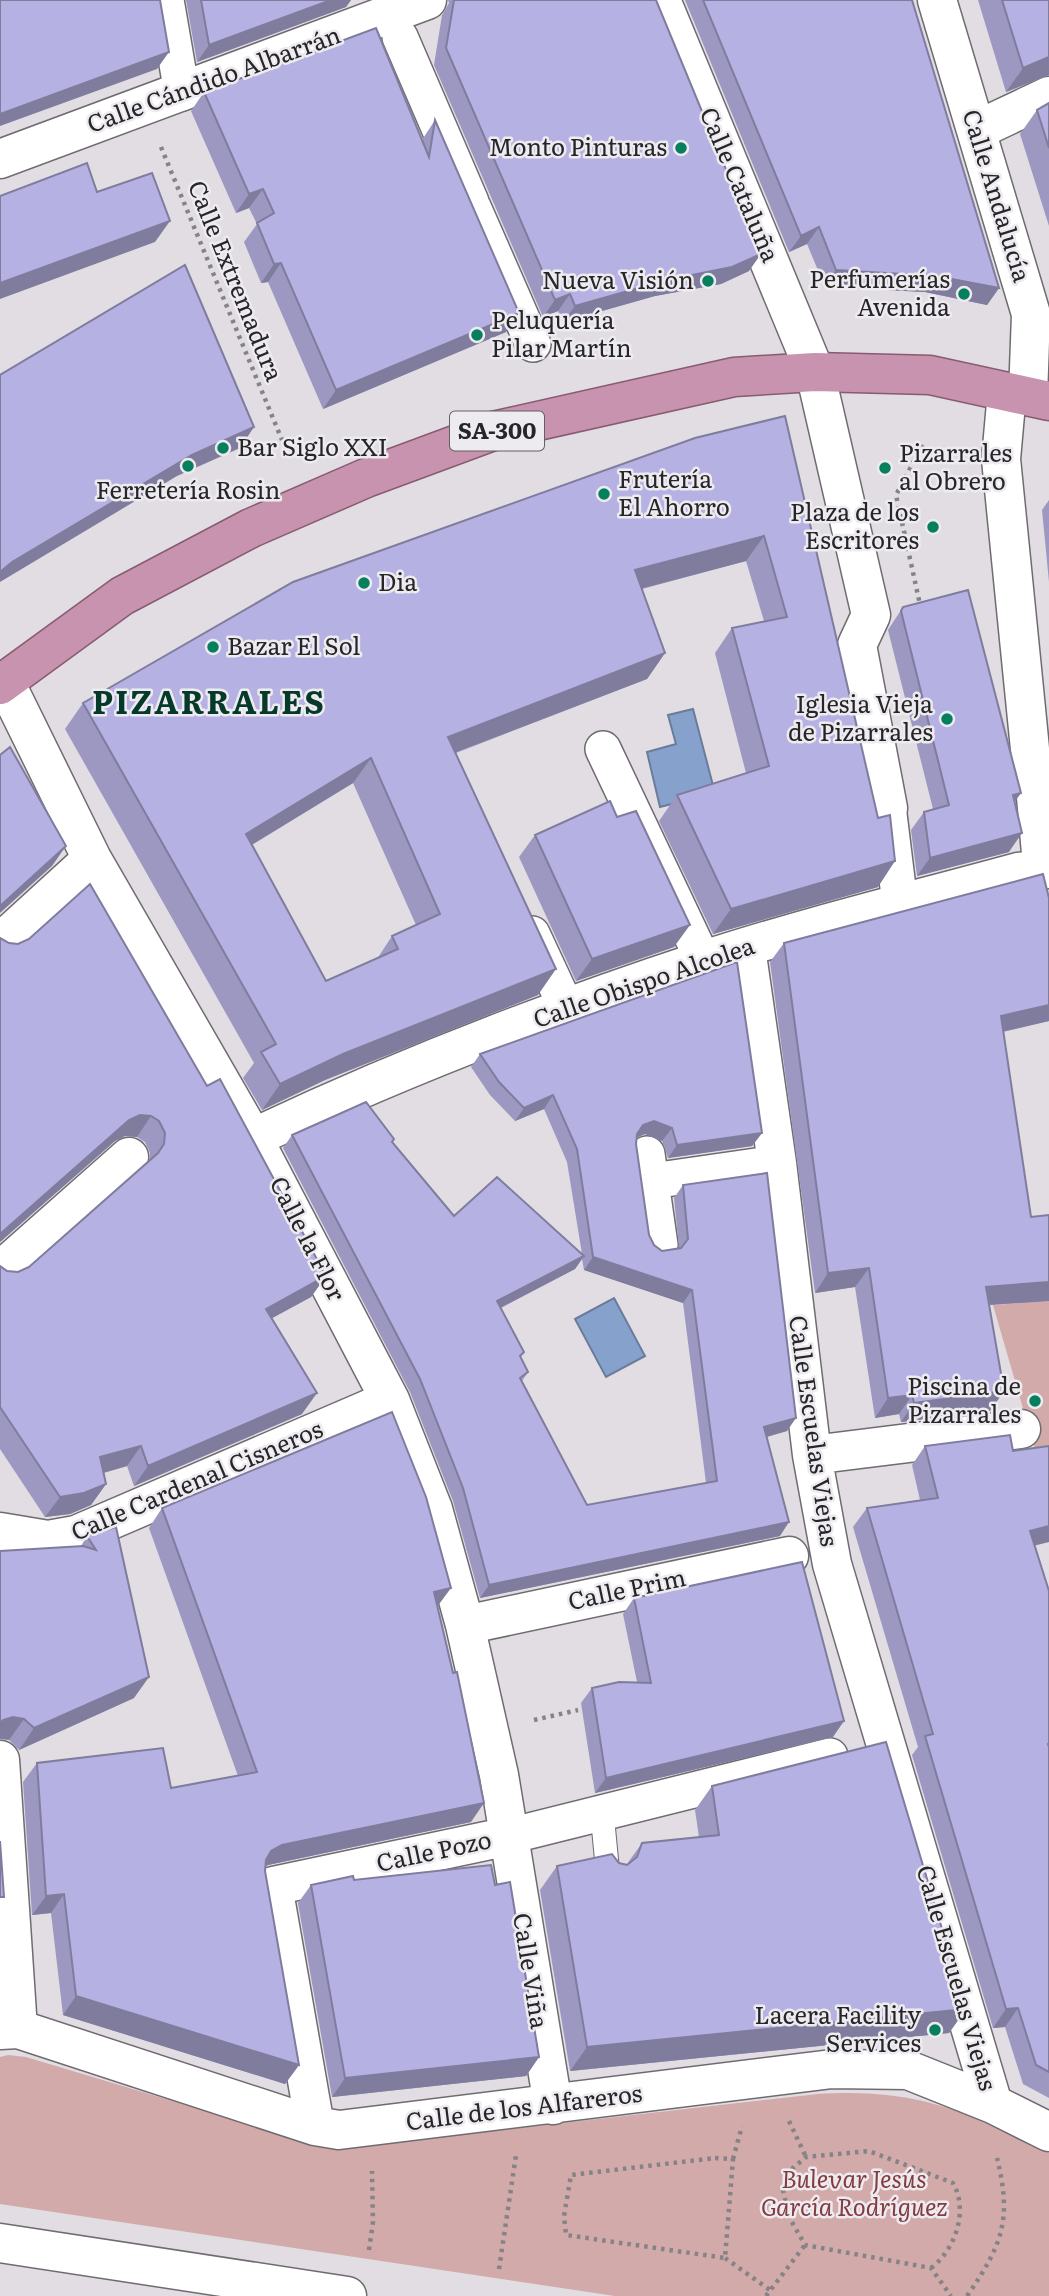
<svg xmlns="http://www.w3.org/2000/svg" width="1049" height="2296" viewBox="0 0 1049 2296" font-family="Literata,serif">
<rect width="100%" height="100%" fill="#e1dde2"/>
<path fill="#d2aaa9" d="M1049,1301V1498L993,1305Z
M8,2055L26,2057L333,2149L818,2094C915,2088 964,2110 1049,2153V2296H615L0,2204V2057Z"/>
<path fill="#86a2cc" stroke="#697c9a" stroke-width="2" d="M693,709L715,793L660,807L647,752L676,744L668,715Z
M614,1298L645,1356L606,1377L575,1319Z"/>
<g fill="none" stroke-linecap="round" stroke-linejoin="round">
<defs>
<path id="service" d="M602,1813L608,1875"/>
<path id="pedestrian" d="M166,0L182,93
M400,37L471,202
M473,207L533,344
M603,749L703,960
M1032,769L1041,870
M889,814L900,904
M532,934L566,1007
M647,1154L660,1245
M652,1181L777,1163
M509,1836L830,1756"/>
<path id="minor" d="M661,0L815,372L871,615L857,645L888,808
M937,0L1031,314L1028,396
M977,130L1049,96
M0,159L427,0
M1007,392L1001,459L1032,769
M5,682L92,859L253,1138L390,1400L433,1509L465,1625L499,1775L553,2105
M0,943L92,859
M746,948L777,1163L812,1455L832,1564L993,2104
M253,1138C398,1069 549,1011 701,961C805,927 912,901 1018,872L1049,869
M0,1271L129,1157
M812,1455L1021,1429
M0,1532L48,1540L76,1535L390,1400
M465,1625L789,1556
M0,1760L18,2029
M0,2030L18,2029L315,2126L339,2130L832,2069L908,2070L993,2104L1049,2132
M315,2126L273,1886L509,1836
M0,2243L347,2296"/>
<path id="trunk" d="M0,685L122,596L251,528L366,478L493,431L734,377L815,372L930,375L1049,401"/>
</defs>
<use href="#service" stroke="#6f6b70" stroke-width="25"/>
<use href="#pedestrian" stroke="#6f6b70" stroke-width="38"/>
<use href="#minor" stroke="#6f6b70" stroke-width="41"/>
<use href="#trunk" stroke="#875b72" stroke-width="41"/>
<path stroke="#858386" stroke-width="4.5" stroke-dasharray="3.5 5" stroke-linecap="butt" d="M161,147L282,440
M921,609L896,495L923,444
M534,1720L578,1710
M789,2121L806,2157
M715,2158L733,2159L725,2258L566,2235L564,2216L571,2175Z
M733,2159L742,2126
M369,2250L373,2222L372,2171
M725,2258L770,2290
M931,2268C955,2250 969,2211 953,2183L869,2151L806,2157L793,2168L783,2190L789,2217L805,2245L931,2268L951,2296
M499,2269L516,2155
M766,2296L805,2245
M967,2296C1003,2244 1012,2219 997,2158"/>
<use href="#service" stroke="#fff" stroke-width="23"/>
<use href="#pedestrian" stroke="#fff" stroke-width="35"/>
<use href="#minor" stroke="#fff" stroke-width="38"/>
<use href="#trunk" stroke="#c893ae" stroke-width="38"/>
</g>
<path fill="#9c98c2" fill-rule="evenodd" d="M186,0H351L346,7L197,62Z
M448,0H656L749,271L721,284L655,296L563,322L558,311L543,317L434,65L442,15L449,3Z
M685,0H912L999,288L987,305L925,292L825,287L807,244L789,252Z
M978,0H1049V75L1006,92Z
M204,92L422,140L435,120L519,313L506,332L323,409L268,282L261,283L244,242L257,224L249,208L236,213L191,111Z
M1049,103V226L1020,134L1037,110Z
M785,416L878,887L713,934L659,821L677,795L746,773L715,653L732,628L764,621L746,561L642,589L665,653L647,679L456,753L538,995L325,1080L262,1110L243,1078L254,1063L65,729L83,703ZM353,783L416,925L392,936L377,959L326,981L252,845Z
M1049,500V582L1042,510Z
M903,607L1015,802L1009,852L917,876L911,830L924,812L933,809L888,630Z
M535,835L674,947L576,981L519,857Z
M1049,898V1021L1003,1032L1031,1217L1049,1215V1301L989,1305L1004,1391L990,1411L901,1422L899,1414L875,1418L855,1287L815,1293L770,962L784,943Z
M0,938L207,1086L326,1276L311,1297L272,1318L302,1414L134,1486L127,1466L103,1473L106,1484L91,1505L70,1514L45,1517L0,1449V1266L7,1271L18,1272L29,1267L150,1160V1153L145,1142L137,1137L125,1136L115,1141L0,1242Z
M480,1054L762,1133L752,1146L668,1158L662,1141L645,1134L637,1137L636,1144L649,1235L654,1245L662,1251L679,1248L674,1198L683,1185L787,1431L767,1437L780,1536L480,1598L453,1501L410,1392L283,1148L292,1135L392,1142L454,1216L582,1254L567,1162L544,1109L515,1121L490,1095L471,1067ZM582,1259L584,1270L683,1303L706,1483L587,1505L522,1381L528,1372L520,1357L524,1352L501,1308L575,1269Z
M925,1446L1013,1451L1035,1545L1049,1591V2098L1023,2084L1005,2027L993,2028L912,1755L918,1747L853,1527L867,1508L920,1500L912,1465Z
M162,1508L437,1607L471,1822L268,1865L265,1866V1871L299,2065L285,2084L63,2015L51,1913L32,1915L23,1782L37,1763L171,1788L238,1776L149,1528Z
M116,1527L134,1698L19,1750L9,1740L81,1546L87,1536Z
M634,1598L833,1737L595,1793L581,1703L592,1688L637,1682L623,1614Z
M712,1786L966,2009L949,2033L570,2071L540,1890L557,1866L619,1863L627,1864L642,1843L699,1837L695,1810Z
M354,1880L495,1885L539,2057L526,2076L332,2097L298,1903L311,1885Z"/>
<path fill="#7f7c9e" d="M331,0H351L346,7L197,62L209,45Z
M169,52L157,69L0,126V114Z
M1049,57V75L1006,92L1023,68Z
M263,189L249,208L236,213L249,194Z
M170,221L155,242L0,299V283Z
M819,227L807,244L789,252L801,236Z
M761,254L749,271L721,284L655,296L563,322L575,306Z
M281,263L268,282L261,283L274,264Z
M836,270L936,276L999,288L987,305L925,292L825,287Z
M570,294L558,311L543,317L555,300Z
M519,313L506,332L323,409L336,390Z
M254,427L240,448L177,476L0,582V572L12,562L192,455Z
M764,536L746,561L617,595L635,570Z
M665,653L647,679L430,762L448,737Z
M371,758L353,783L228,859L246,834Z
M1021,793L1008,812L1013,795Z
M1022,833L1009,852L917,876L930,858Z
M66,846L52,866L0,913V906Z
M895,861L878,887L713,934L731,909Z
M690,925L674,947L576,981L592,959Z
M556,969L538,995L325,1080L262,1110L280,1084L343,1054Z
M1049,1005V1021L987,1035L1001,1016Z
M553,1095L544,1109L515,1121L524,1108Z
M140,1115L151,1116L137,1137L125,1136L115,1141L0,1242V1234L129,1120Z
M654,1121L672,1128L662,1141L645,1134L634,1139L643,1125Z
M762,1133L752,1146L668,1158L677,1145Z
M584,1256L575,1269L488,1314L497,1301Z
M593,1257L692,1290L683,1303L584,1270Z
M869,1268L855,1287L815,1293L828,1273Z
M326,1276L311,1297L252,1329L266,1309Z
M1049,1282V1301L973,1306L986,1287Z
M1004,1391L990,1411L901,1422L914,1403Z
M317,1393L302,1414L134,1486L148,1466Z
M912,1395L899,1414L875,1418L888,1398Z
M796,1418L787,1431L755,1440L764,1427Z
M141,1446L127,1466L86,1478L100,1457Z
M106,1484L91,1505L70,1514L45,1517L60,1497Z
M789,1522L780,1536L480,1598L489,1585Z
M1049,1526V1542L1017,1550L1030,1531Z
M451,1588L437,1607L434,1592Z
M149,1677L134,1698L19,1750L34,1728Z
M13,1717L24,1719L9,1740L0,1739V1724L3,1720Z
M844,1721L833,1737L595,1793L606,1778Z
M484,1803L471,1822L268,1865L258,1870L271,1851L282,1845Z
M64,1894L51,1913L32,1915L46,1896Z
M76,1996L299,2065L285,2084L63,2015Z
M1018,2008L1005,2027L993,2028L1006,2009Z
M966,2009L949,2033L570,2071L587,2047Z
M539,2057L526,2076L332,2097L345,2078Z"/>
<path fill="#b5b1e2" stroke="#7f7c9e" stroke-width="2" fill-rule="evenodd" d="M0,0H160L169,52L0,114Z
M201,0H331L209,45Z
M454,0H656L761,254L732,267L667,280L575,306L570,294L555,300L446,48Z
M703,0H912L999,288L936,276L836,270L819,227L801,236Z
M1002,0H1049V57L1023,68Z
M376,28L429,157L435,120L519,313L336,390L281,263L274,264L257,223L274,213L263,189L249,194L204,92Z
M1049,103V148L1037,110Z
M87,163L97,192L152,173L170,221L0,283V196Z
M185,265L254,427L192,455L12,562L0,572V375Z
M785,416L878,818L890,815L895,861L731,909L677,795L769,766L732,628L787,617L764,536L635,570L665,653L448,737L556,969L343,1054L280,1084L261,1052L276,1044L83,703L293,582L695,438ZM371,758L440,914L392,936L398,949L326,981L246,834Z
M968,590L1021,793L1013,795L1022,833L930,858L924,812L949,805L901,611L903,607Z
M10,747L66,846L0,906V755Z
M610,801L617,817L636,811L690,925L592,959L535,835Z
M1043,874L1049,898V1005L1001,1016L1031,1217L1049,1215V1282L986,1287L1004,1391L914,1403L912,1395L888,1398L869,1268L828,1273L784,943Z
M90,884L207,1086L220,1079L326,1276L266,1309L317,1393L148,1466L141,1446L100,1457L106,1484L84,1493L60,1497L0,1407V1266L7,1271L18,1272L29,1267L158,1153L164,1144L165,1133L159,1121L151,1116L140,1115L129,1120L0,1234V938L9,943L18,944L29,939Z
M737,962L762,1133L677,1145L672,1128L654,1121L643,1125L637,1134L636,1144L649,1235L654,1245L662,1251L681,1248L688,1239L683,1185L767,1173L796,1418L764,1427L789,1522L489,1585L463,1488L420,1379L292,1135L366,1102L394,1139L392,1142L454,1216L497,1177L584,1256L497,1301L524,1352L520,1356L528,1372L520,1378L587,1505L717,1481L692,1290L593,1257L577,1149L553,1095L524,1108L499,1082L480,1054Z
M392,1412L426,1497L451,1588L434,1592L453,1673L457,1672L484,1803L282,1845L271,1851L266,1860L265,1871L299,2065L76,1996L64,1894L46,1896L37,1763L163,1748L171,1788L257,1772L162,1508Z
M1010,1435L1013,1451L1049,1446V1526L1030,1531L1049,1591V1743L1048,1744L1049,1747V2072L1036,2065L1018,2008L1006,2009L925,1736L933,1734L867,1508L938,1498L925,1446Z
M116,1527L149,1677L34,1728L24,1719L13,1717L3,1720L0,1724V1551L83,1546L96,1550L87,1536Z
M802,1562L844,1721L606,1778L592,1688L619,1682L651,1683L634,1598Z
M886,1742L966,2009L587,2047L557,1866L612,1854L619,1863L627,1865L637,1857L642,1843L719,1835L712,1786Z
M0,1841L4,1897H0Z
M491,1865L495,1885L510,1882L539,2057L345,2078L311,1885L353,1876L354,1880Z"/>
<g fill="#057f5d" stroke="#eeebf0" stroke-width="2.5">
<circle cx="681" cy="148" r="7"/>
<circle cx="708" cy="281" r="7"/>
<circle cx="964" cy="294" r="7"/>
<circle cx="477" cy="335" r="7"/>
<circle cx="223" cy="448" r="7"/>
<circle cx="188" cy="466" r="7"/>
<circle cx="885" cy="468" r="7"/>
<circle cx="604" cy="494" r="7"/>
<circle cx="933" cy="527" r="7"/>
<circle cx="364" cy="583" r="7"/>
<circle cx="213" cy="647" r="7"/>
<circle cx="947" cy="719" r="7"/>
<circle cx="1035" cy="1401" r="7"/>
<circle cx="935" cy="2030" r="7"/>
</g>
<g text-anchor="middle" stroke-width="5" stroke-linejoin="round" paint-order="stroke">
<rect fill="#eeebf0" stroke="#626063" stroke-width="2" x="450" y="411.5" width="94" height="39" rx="5"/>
<g font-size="23" font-weight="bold" fill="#262527">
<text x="497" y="439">SA-300</text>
</g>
<g font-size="24" fill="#262527" stroke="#eeebf0">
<text transform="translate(214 80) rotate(-20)" y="8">Calle Cándido Albarrán</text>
<text transform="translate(739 185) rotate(67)" y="8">Calle Cataluña</text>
<text transform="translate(996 196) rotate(73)" y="8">Calle Andalucía</text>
<text transform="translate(235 281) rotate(68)" y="8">Calle Extremadura</text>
<text transform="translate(644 983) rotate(-19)" y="8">Calle Obispo Alcolea</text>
<text transform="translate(307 1239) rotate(63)" y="8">Calle la Flor</text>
<text transform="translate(813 1431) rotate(82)" y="8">Calle Escuelas Viejas</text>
<text transform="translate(197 1481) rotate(-23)" y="8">Calle Cardenal Cisneros</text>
<text transform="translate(627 1590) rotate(-12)" y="8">Calle Prim</text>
<text transform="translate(434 1852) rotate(-12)" y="8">Calle Pozo</text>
<text transform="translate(530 1971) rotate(81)" y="8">Calle Viña</text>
<text transform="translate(956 1978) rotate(74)" y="8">Calle Escuelas Viejas</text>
<text transform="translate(524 2108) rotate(-7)" y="8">Calle de los Alfareros</text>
</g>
<g font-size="24" fill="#262527" stroke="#eeebf0" text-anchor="end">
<text x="667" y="156">Monto Pinturas</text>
<text x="950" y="288">Perfumerías<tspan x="950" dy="28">Avenida</tspan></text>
<text x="694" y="289">Nueva Visión</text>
<text x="491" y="329" text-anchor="start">Peluquería<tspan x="491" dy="28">Pilar Martín</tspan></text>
<text x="237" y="456" text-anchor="start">Bar Siglo XXI</text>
<text x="899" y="462" text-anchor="start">Pizarrales<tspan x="899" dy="28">al Obrero</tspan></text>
<text x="618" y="488" text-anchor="start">Frutería<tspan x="618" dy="28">El Ahorro</tspan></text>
<text x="188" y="499" text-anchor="middle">Ferretería Rosin</text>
<text x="919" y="521">Plaza de los<tspan x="919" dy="28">Escritores</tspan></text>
<text x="378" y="591" text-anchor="start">Dia</text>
<text x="227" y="655" text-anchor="start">Bazar El Sol</text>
<text x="933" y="713">Iglesia Vieja<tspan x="933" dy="28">de Pizarrales</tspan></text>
<text x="1021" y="1395">Piscina de<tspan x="1021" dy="28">Pizarrales</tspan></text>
<text x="921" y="2024">Lacera Facility<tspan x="921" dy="28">Services</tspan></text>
</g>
<g font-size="24" font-style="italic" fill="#833c3f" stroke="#eeebf0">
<text x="854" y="2188">Bulevar Jesús<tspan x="854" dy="28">García Rodríguez</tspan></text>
</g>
<g font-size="32" font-weight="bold" letter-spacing="2" fill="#053929" stroke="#eeebf0">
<text x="209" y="714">PIZARRALES</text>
</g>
</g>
</svg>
